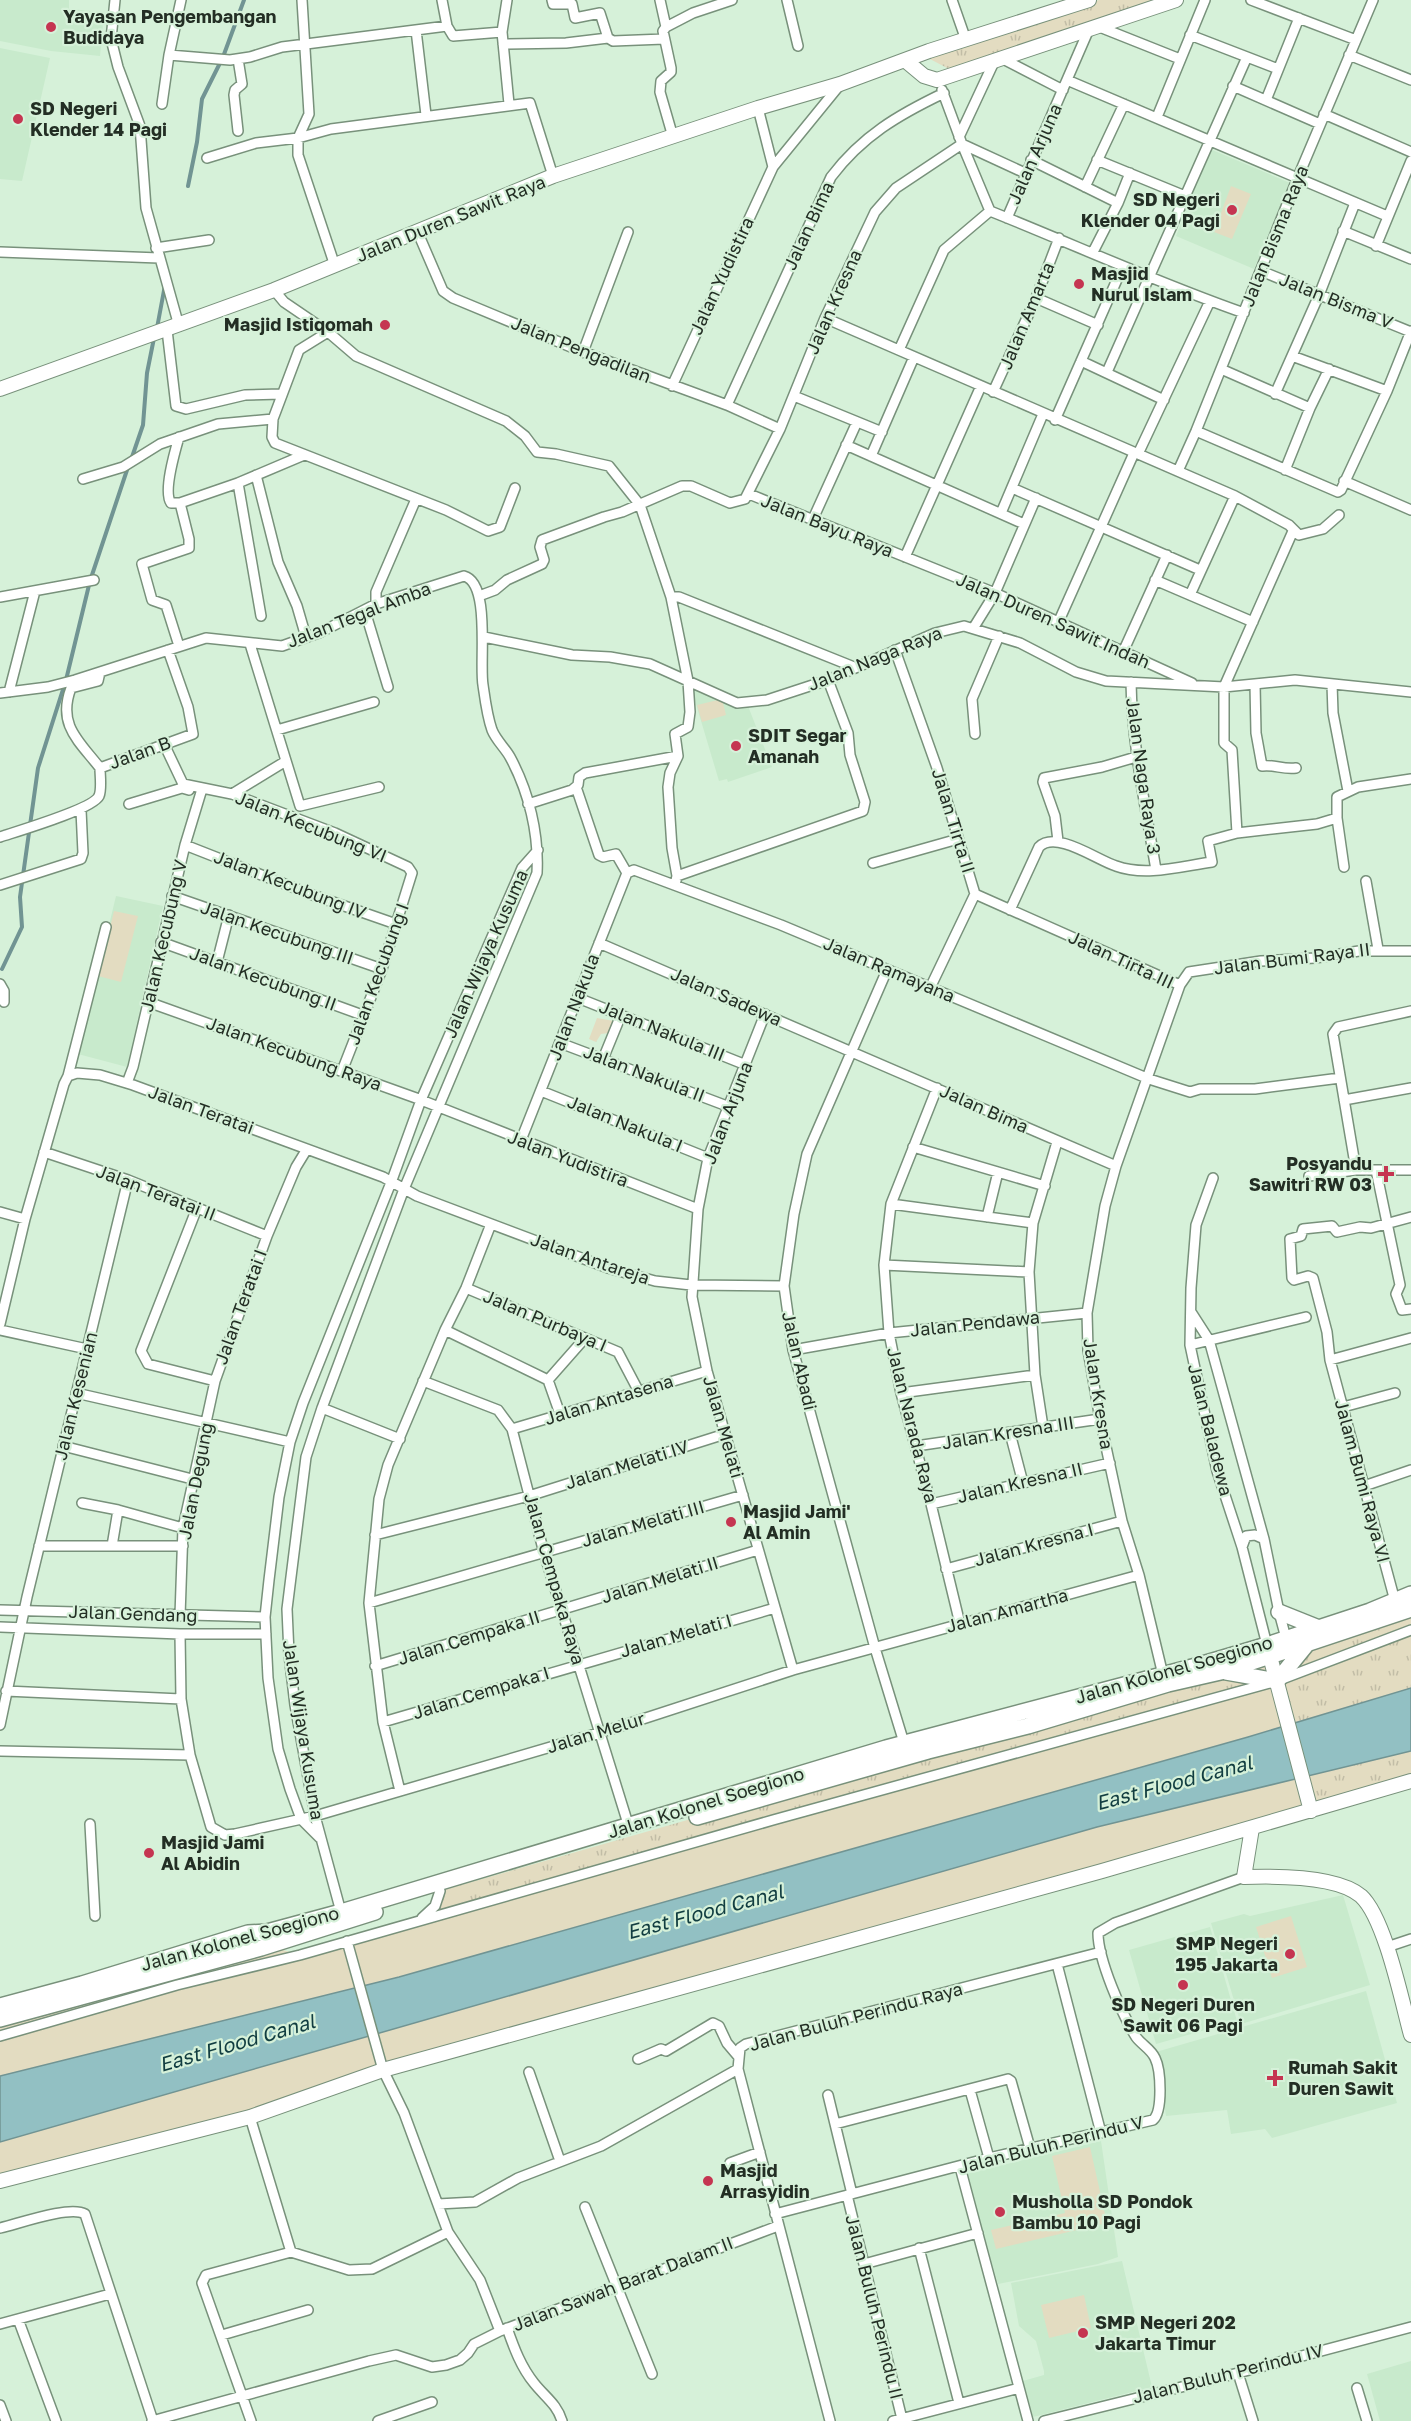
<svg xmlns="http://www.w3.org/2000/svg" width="1411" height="2421" viewBox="0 0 1411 2421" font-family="'Golos Text',sans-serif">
<defs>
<pattern id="park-tufts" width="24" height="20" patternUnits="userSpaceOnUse" patternTransform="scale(1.5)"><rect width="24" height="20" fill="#e3dcc1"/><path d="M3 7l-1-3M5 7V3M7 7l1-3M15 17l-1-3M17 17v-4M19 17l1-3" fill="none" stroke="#c2bda6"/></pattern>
</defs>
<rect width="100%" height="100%" fill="#d6f1d9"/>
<path fill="#c8eacc" d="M0,0H69V9L104,12L100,56L51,51L0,41Z
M0,48L50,58L22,181L0,179Z
M1210,149L1290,183L1254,269L1176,236Z
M690,684L748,706L772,767L728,782L727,779L719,781Z
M116,896L163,906L127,1067L78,1054Z
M1343,1895L1370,1985L1241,2024L1211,1923L1244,1914L1250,1916Z
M1210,1927L1237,2021L1156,2044L1129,1950Z
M1366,1991L1397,2103L1272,2138L1265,2129L1231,2134L1227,2110L1166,2116L1156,2052Z
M1101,2141L1118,2257L1098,2264L998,2284L966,2174Z
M1122,2261L1152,2387L1033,2417L1023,2381L1044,2375V2371L1036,2341L1019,2326L1011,2283Z
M1411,2361V2421H1380L1367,2374Z"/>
<path fill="#e3dcc1" d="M1231,186L1251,194L1232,239L1214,232Z
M722,699L726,715L702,722L697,705Z
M114,911L138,916L121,982L98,976Z
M1275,1682L1311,1811L383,2070L250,2117L0,2181V2019L261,1948L283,1950L300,1955Z
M1291,1916L1307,1967L1272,1978L1256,1927Z
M1090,2147L1107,2223L996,2249L991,2230L1065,2213L1052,2156Z
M1084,2295L1091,2328L1049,2338L1041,2305Z"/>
<path fill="url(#park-tufts)" d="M1099,0H1157L949,69L928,58Z
M597,1018L614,1021L609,1033L601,1034L596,1042L589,1039Z
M1411,1609V1780L1311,1811L1278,1685L1307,1644Z
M1271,1657L1276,1680L428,1914L440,1891L928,1751Z"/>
<path fill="#92c0c3" stroke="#719493" stroke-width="1.5" d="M1411,1688V1751L1097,1827L0,2142V2076L399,1977L1248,1737Z"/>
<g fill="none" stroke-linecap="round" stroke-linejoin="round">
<path stroke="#719493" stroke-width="4" d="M188,186L197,142L202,99L223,57L244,0
M157,328L165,285
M131,460L143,425L147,373L154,338
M2,969L22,927L20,897L38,768L66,680L90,581L128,467"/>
<defs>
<path id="street" d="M115,0L111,39L118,67L140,126L146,208L179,326
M302,0L309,114L298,138V155L335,266
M442,0L447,26
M507,0L502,32L509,104
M552,0L553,4H572L575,18L600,13L608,38
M660,0L666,27
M787,0L798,46
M952,0L966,40
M1251,0L1356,40
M1097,26L1180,59
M416,30L426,115
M1190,35L1278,69
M503,44L566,43L608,38L613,41L664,39
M169,55L181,0
M1349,55L1411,80
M1003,59L1063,90
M1067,80L1387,216
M1233,86L1320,124
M942,90L962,144L990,211
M1266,100L1299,18
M162,104L169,55L230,60L250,57L282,47L306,44L447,26L453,36L502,32
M758,108L773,167
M1324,114L1411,152
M1157,117L1205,0
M238,131L234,95L235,90L242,84L238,59
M673,137L660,92L661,81L671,72V68L663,31L666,27L693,13L732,0
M959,137L994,62
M207,158L256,143L298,138L331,129L530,103L553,176
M1031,160L1118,203
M1097,160L1185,196
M1085,187L1124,104
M990,211C1075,245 1158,283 1244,313
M1007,218L1089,29
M1343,231L1411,259
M418,233L443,291L453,298L583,352L727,405L780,429
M1376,246L1411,161
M156,248L209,240
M0,252L159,258
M1093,252L1118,203L1130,173
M1261,271L1411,332
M274,290L284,302L328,332L356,356L506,421L525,436L537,452L556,454L609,466L640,505L671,597L688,681L690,712L688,727L675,734L678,756L670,773L668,787L672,848L677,876L675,885
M1036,298L1098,325
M825,318L1235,496L1289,525L1299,535L1323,529L1339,515
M167,330L176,406L186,409L245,395L281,394
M328,332L299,350L273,419L272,437L275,443L446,510L488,531L500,527L515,488
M899,350L944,250L990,211
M583,352L628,232
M1292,356L1387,391
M1081,361L1164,400
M1221,369L1310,408
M1107,372L1247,57
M672,386L773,167L839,86
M993,392L1036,298L1059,238
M1275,394L1319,295L1355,203
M794,396L882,432
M727,405L831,177C862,136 898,115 944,93
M1055,420L1123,266
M1196,431L1338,492L1341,490L1387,391L1411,331
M179,437C175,451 163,492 171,503H180L238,483L304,455
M846,445L1024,524
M1138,454L1210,301
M871,456L914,357
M1285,470L1310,408L1329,369
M1178,471L1196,431L1298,177L1373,0
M256,475L278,562L297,606L306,637
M83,479L123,467L160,444L218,424L273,419
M1344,481L1411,510
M238,483L261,616
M1012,488L1200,570
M749,494L995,593L1192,683
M1001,513L1043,414
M813,519L857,422
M905,557L981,386
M1155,580L1253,622
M1190,595L1235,496
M479,596L495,590L507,580L542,564L544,560L540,547L542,540L604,517L622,512L682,486H691L730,503L745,499L780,429L825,318L875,212L896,188L962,144L1025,173
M0,597L94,580
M671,597H679L854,667
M376,604V592L416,499
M365,611L388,687
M1058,623L1134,453
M974,627L995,593L1036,498
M484,637L572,655L610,657L650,664L737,703L767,700L828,680L935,633L964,626L1020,643L1076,672L1106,681L1224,687L1295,680L1411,692
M250,644L300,806L379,787
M179,646L166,605L152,600L142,564L189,548V539L180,503
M895,650L937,768L975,894L930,988
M1123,652L1167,555
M1131,682C1132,746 1146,808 1156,870
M1255,684L1256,733L1262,766C1274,764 1283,770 1296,768
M1332,684L1333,713L1348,791
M9,692L35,591
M0,693L48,687L75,680L206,638L282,646L321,632L376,604L464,576C491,583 479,663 483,685C485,699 487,716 492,730C496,740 505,748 510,757C529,792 539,834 537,873L404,1189L322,1408L306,1457L287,1609L289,1654L295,1705L315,1816L341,1912
M277,730L374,702
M975,734L972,699L999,636
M164,744L183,784L232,794L335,833L408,867L412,873L382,969L342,1071
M100,768C79,741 57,725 71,688L98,681L100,672
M576,787L599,855L603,857L616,854L627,873
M232,794L286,761
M129,804L182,788L189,790
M528,804L572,790L578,785L579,777L585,773L678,756
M1337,818L1344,867
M1237,833L1232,750L1224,743V687L1293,531
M0,837C18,831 93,809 99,796C102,789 100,776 100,768L193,734L188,707L168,650
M1058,841L1055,816L1043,782L1044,778L1102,767L1136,757
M185,845L310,894L396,924
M873,863L958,839
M627,873L634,870L781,925L1149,1079L1190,1092L1200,1089H1255L1340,1078
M677,876L863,811L865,802L850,755L848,733L828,680
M1366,881L1378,949
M0,885L81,859L83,853L81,810
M975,894L1180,985L1116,1166L1105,1206L1087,1313L1088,1350L1100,1419L1122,1521L1139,1575L1163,1675
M172,896L382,969
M1010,910L1039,847C1056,830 1097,860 1116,866C1146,877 1182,866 1212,862L1208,841L1237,833L1317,824L1337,818V797L1358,787L1411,779
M161,942L365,1016
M599,943L1116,1166
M217,962L229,915
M887,970L807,1154L794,1214L784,1286L793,1350L875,1648L905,1746
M0,984L4,991V1002
M1180,985L1189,972L1261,961L1315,958L1359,951H1411
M578,998L746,1065
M148,1002L416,1098L698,1209
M1411,1011L1338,1027L1333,1034L1356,1170H1411
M765,1014L708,1158L698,1209L692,1297L707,1371L793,1670
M560,1043L727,1106
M603,1059L621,1015
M68,1076L106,927
M127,1083L133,1067L185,845L202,789
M937,1088L891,1204L884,1265L889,1333L901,1393L931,1504L960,1624
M541,1091L708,1158
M1344,1100L1411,1088
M521,1140L627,873
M913,1147L1045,1186
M44,1152L128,1180L267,1236
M1376,1170L1400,1285L1396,1294L1402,1310L1411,1309
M1309,1176L1356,1170
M1213,1178L1196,1225L1191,1288L1190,1345L1217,1471L1242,1547L1267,1645
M891,1204L1033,1223
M197,1208L141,1351L148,1364L215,1381
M0,1212L25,1219
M987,1217L998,1172
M884,1265L1029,1272
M466,1288L618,1352L638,1390
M1191,1312L1209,1340L1264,1539L1279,1612L1287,1642
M0,1324L25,1219L64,1084L68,1076L77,1073L100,1075L133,1085L383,1177L417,1196L608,1268L655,1281L691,1285L784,1286
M0,1330L87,1349
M445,1330L548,1380L560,1414
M1190,1345L1306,1317
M793,1350L889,1333L1087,1313
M1330,1360L1411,1338
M548,1380L585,1338
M423,1381L498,1410L512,1429L544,1553L629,1827
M76,1393L290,1442
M901,1393L1035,1375
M1343,1407L1395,1393
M322,1408L400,1439
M1043,1427L1035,1375L1029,1272L1033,1223L1057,1142
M512,1429L707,1371
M1010,1433L1023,1483
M63,1446L192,1479
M916,1446L1100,1419
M1364,1486L1411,1470
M82,1503L118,1510L183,1528
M931,1504L1110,1463
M375,1535L529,1496L725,1434
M39,1546H183
M112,1546L118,1510
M1242,1547L1246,1536L1255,1535L1264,1539
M946,1569L1122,1521
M1395,1601L1330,1360L1327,1332L1313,1278L1308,1276L1294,1280L1292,1278L1290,1239L1301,1236L1303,1229L1332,1226L1337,1232L1360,1227L1371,1228L1411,1217
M369,1603L743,1495
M0,1610L265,1617
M180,1616L183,1528L215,1381L267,1236L296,1167L307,1149
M0,1627L180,1634H266
M180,1634L181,1699L190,1755L211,1827L225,1835L235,1834L315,1816L612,1729L793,1670L1139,1575
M375,1666L758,1550
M6,1691L181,1699
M383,1722L775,1608
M0,1725L27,1597L128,1180
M0,1751L190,1755
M400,1791L383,1722L369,1603L379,1499L388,1465L445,1330L466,1288L491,1224
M90,1824L95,1916
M320,1838L301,1819L290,1789L278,1749L268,1678L265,1617L269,1580L279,1497L290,1442L303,1403L392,1180L421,1100L522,868L538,850
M422,1918L435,1906L440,1891
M347,1941L383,2070L404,2113L448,2232L480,2280L500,2331
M1387,1947L1411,1939
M1057,1964L1101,2133
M0,2036L177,1985L300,1955L773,1820L1277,1681L1411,1630
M638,2059L661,2049L666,2051L713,2023L719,2026L727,2043L738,2056
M529,2072L560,2161
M970,2090L989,2158
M828,2095L852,2194
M250,2117L291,2252
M835,2124L1008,2079L1011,2081L1030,2148
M730,2163L760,2152
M960,2167L1028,2421
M847,2195L902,2419
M438,2204L475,2202L518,2178L601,2146L738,2069
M585,2207L652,2374
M775,2214L989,2158L1153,2120C1163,2111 1161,2070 1155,2058C1151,2049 1142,2045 1136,2037C1122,2014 1098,1960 1098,1933L1115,1923L1244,1877
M0,2228C18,2224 70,2205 85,2214L153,2421
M919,2248L959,2403
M291,2252L349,2270L372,2269L448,2232
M864,2264L978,2233
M18,2319L56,2421
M0,2324L110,2294
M507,2328C514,2348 521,2367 534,2383C545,2397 557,2404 562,2421
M222,2335L308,2310
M1238,2373L1253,2421
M1357,2388L1367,2421
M0,2405L6,2421
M152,2421L369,2361L396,2355L432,2367L446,2365L460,2360L468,2353L474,2344L500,2331L778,2226
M251,2421L202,2283L206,2275L291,2252
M378,2421L432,2402
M830,2421L738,2069L740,2048L746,2044L1101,1952
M893,2421L1019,2388
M1044,2421L1238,2373L1411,2327"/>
<path id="secondary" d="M906,61L924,76L937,80L1176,0
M0,389L274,290L553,176L758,108L840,84L929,51L1089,0
M1267,1645L1311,1811
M1252,1828L1244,1877C1274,1876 1337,1875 1361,1896C1385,1918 1402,2002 1411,2035
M0,2181L250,2117L383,2070L1102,1871L1411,1781"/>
<path id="primary" d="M1279,1612L1319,1628
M1226,1672L1277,1681L1307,1644
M697,1817L928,1751L1028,1726L1168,1684L1225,1671L1411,1609
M0,2006L82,1984L248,1933L267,1932L341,1912L886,1748L1196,1666L1267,1645L1370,1611L1411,1594
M0,2019L261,1948L375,1912"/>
</defs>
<use href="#street" stroke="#78917b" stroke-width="12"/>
<use href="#secondary" stroke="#78917b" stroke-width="16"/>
<use href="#primary" stroke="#78917b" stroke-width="18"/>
<use href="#street" stroke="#fff" stroke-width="9"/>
<use href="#secondary" stroke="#fff" stroke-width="14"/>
<use href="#primary" stroke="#fff" stroke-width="15"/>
</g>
<g fill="#c53551" stroke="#d6f1d9" stroke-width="2">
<circle cx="51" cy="27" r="6"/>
<circle cx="18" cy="119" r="6"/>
<circle cx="1232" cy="210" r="6"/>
<circle cx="1079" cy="284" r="6"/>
<circle cx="385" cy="325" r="6"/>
<circle cx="736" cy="746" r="6"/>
<path d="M1383 1165h6v6h6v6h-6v6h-6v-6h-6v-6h6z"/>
<circle cx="731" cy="1522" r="6"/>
<circle cx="149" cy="1853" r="6"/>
<circle cx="1290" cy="1954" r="6"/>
<circle cx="1183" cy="1985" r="6"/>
<path d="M1272 2069h6v6h6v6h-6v6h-6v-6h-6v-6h6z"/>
<circle cx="708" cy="2181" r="6"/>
<circle cx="1000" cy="2212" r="6"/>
<circle cx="1083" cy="2333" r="6"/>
</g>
<g text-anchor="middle" stroke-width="4.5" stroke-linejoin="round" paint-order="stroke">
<g font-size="18" font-weight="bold" fill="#232e24" stroke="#d6f1d9" text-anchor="start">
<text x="63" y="23">Yayasan Pengembangan<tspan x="63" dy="21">Budidaya</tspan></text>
<text x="30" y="115">SD Negeri<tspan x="30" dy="21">Klender 14 Pagi</tspan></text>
<text x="1220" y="206" text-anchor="end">SD Negeri<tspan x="1220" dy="21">Klender 04 Pagi</tspan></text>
<text x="1091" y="280">Masjid<tspan x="1091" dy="21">Nurul Islam</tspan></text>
<text x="373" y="331" text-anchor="end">Masjid Istiqomah</text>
<text x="748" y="742">SDIT Segar<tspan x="748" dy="21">Amanah</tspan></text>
<text x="1372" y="1170" text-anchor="end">Posyandu<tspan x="1372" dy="21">Sawitri RW 03</tspan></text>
<text x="743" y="1518">Masjid Jami'<tspan x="743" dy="21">Al Amin</tspan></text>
<text x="161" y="1849">Masjid Jami<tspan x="161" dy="21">Al Abidin</tspan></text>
<text x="1278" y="1950" text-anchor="end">SMP Negeri<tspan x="1278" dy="21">195 Jakarta</tspan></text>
<text x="1183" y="2011" text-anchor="middle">SD Negeri Duren<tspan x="1183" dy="21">Sawit 06 Pagi</tspan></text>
<text x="1288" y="2074">Rumah Sakit<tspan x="1288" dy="21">Duren Sawit</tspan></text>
<text x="720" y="2177">Masjid<tspan x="720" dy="21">Arrasyidin</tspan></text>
<text x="1012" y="2208">Musholla SD Pondok<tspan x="1012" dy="21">Bambu 10 Pagi</tspan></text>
<text x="1095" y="2329">SMP Negeri 202<tspan x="1095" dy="21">Jakarta Timur</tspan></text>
</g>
<g font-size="18" fill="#232e24" stroke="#d6f1d9">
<text transform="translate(1035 154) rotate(-66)" y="6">Jalan Arjuna</text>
<text transform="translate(451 219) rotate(-22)" y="6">Jalan Duren Sawit Raya</text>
<text transform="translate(809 226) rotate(-65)" y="6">Jalan Bima</text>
<text transform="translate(1275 236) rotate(-68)" y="6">Jalan Bisma Raya</text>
<text transform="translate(722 276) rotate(-65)" y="6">Jalan Yudistira</text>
<text transform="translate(1336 301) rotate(22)" y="6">Jalan Bisma V</text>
<text transform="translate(834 302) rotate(-66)" y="6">Jalan Kresna</text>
<text transform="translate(1027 316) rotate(-67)" y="6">Jalan Amarta</text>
<text transform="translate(581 350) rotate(22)" y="6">Jalan Pengadilan</text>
<text transform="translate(827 526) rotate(22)" y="6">Jalan Bayu Raya</text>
<text transform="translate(359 615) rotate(-21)" y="6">Jalan Tegal Amba</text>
<text transform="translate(1053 621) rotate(24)" y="6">Jalan Duren Sawit Indah</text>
<text transform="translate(875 659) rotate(-22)" y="6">Jalan Naga Raya</text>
<text transform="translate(140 753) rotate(-20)" y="6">Jalan B</text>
<text transform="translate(1143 776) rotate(82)" y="6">Jalan Naga Raya 3</text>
<text transform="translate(953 821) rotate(73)" y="6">Jalan Tirta II</text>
<text transform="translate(311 827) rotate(22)" y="6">Jalan Kecubung VI</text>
<text transform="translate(290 885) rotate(21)" y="6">Jalan Kecubung IV</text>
<text transform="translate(277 933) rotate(19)" y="6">Jalan Kecubung III</text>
<text transform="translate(164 936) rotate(-77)" y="6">Jalan Kecubung V</text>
<text transform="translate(486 954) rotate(-66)" y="6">Jalan Wijaya Kusuma</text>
<text transform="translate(1292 959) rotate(-7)" y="6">Jalan Bumi Raya II</text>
<text transform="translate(1121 960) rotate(25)" y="6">Jalan Tirta III</text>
<text transform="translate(889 970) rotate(23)" y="6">Jalan Ramayana</text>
<text transform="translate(378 974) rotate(-70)" y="6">Jalan Kecubung I</text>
<text transform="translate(263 979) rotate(20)" y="6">Jalan Kecubung II</text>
<text transform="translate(726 997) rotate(24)" y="6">Jalan Sadewa</text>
<text transform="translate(574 1007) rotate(-69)" y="6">Jalan Nakula</text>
<text transform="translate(662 1031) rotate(22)" y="6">Jalan Nakula III</text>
<text transform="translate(294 1054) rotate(20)" y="6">Jalan Kecubung Raya</text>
<text transform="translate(644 1074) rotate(21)" y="6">Jalan Nakula II</text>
<text transform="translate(984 1109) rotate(24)" y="6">Jalan Bima</text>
<text transform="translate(201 1110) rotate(20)" y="6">Jalan Teratai</text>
<text transform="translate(728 1113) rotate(-69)" y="6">Jalan Arjuna</text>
<text transform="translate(625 1124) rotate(22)" y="6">Jalan Nakula I</text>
<text transform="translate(568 1159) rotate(21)" y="6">Jalan Yudistira</text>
<text transform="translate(156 1193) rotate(21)" y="6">Jalan Teratai II</text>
<text transform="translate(590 1259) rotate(19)" y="6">Jalan Antareja</text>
<text transform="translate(241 1307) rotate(-70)" y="6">Jalan Teratai I</text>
<text transform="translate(545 1321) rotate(23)" y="6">Jalan Purbaya I</text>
<text transform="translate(975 1324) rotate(-6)" y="6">Jalan Pendawa</text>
<text transform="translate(799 1361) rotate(77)" y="6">Jalan Abadi</text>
<text transform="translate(1098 1394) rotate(81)" y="6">Jalan Kresna</text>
<text transform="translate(76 1396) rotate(-76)" y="6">Jalan Kesenian</text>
<text transform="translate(609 1400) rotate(-17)" y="6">Jalan Antasena</text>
<text transform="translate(912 1425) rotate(76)" y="6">Jalan Narada Raya</text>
<text transform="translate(723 1427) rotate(74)" y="6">Jalan Melati</text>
<text transform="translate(1210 1430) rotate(76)" y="6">Jalan Baladewa</text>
<text transform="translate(1008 1433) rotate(-9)" y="6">Jalan Kresna III</text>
<text transform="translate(627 1465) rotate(-17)" y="6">Jalan Melati IV</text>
<text transform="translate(196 1481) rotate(-79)" y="6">Jalan Degung</text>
<text transform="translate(1362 1481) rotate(75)" y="6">Jalam Bumi Raya VI</text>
<text transform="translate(1020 1483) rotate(-13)" y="6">Jalan Kresna II</text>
<text transform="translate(643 1524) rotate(-16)" y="6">Jalan Melati III</text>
<text transform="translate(1034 1545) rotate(-15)" y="6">Jalan Kresna I</text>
<text transform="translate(554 1579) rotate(74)" y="6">Jalan Cempaka Raya</text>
<text transform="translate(660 1580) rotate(-17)" y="6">Jalan Melati II</text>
<text transform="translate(1007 1611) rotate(-15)" y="6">Jalan Amartha</text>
<text transform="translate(133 1614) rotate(2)" y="6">Jalan Gendang</text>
<text transform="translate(676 1636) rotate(-16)" y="6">Jalan Melati I</text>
<text transform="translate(469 1638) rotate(-17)" y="6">Jalan Cempaka II</text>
<text transform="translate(1174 1670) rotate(-16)" y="6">Jalan Kolonel Soegiono</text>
<text transform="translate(481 1693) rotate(-17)" y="6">Jalan Cempaka I</text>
<text transform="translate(303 1730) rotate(81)" y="6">Jalan Wijaya Kusuma</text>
<text transform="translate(596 1733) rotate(-17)" y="6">Jalan Melur</text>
<text transform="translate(706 1803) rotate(-17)" y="6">Jalan Kolonel Soegiono</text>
<text transform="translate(240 1939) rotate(-15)" y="6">Jalan Kolonel Soegiono</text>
<text transform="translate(856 2017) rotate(-15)" y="6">Jalan Buluh Perindu Raya</text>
<text transform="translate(1051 2145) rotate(-14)" y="6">Jalan Buluh Perindu V</text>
<text transform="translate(623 2284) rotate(-21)" y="6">Jalan Sawah Barat Dalam II</text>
<text transform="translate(874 2307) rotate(76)" y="6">Jalan Buluh Perindu II</text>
<text transform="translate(1228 2374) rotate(-14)" y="6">Jalan Buluh Perindu IV</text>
</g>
<g font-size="20" font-style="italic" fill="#113d40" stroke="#d6f1d9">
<text transform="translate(1174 1783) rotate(-15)" y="7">East Flood Canal</text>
<text transform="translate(705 1912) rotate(-15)" y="7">East Flood Canal</text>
<text transform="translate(237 2043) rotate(-16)" y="7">East Flood Canal</text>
</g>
</g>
</svg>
